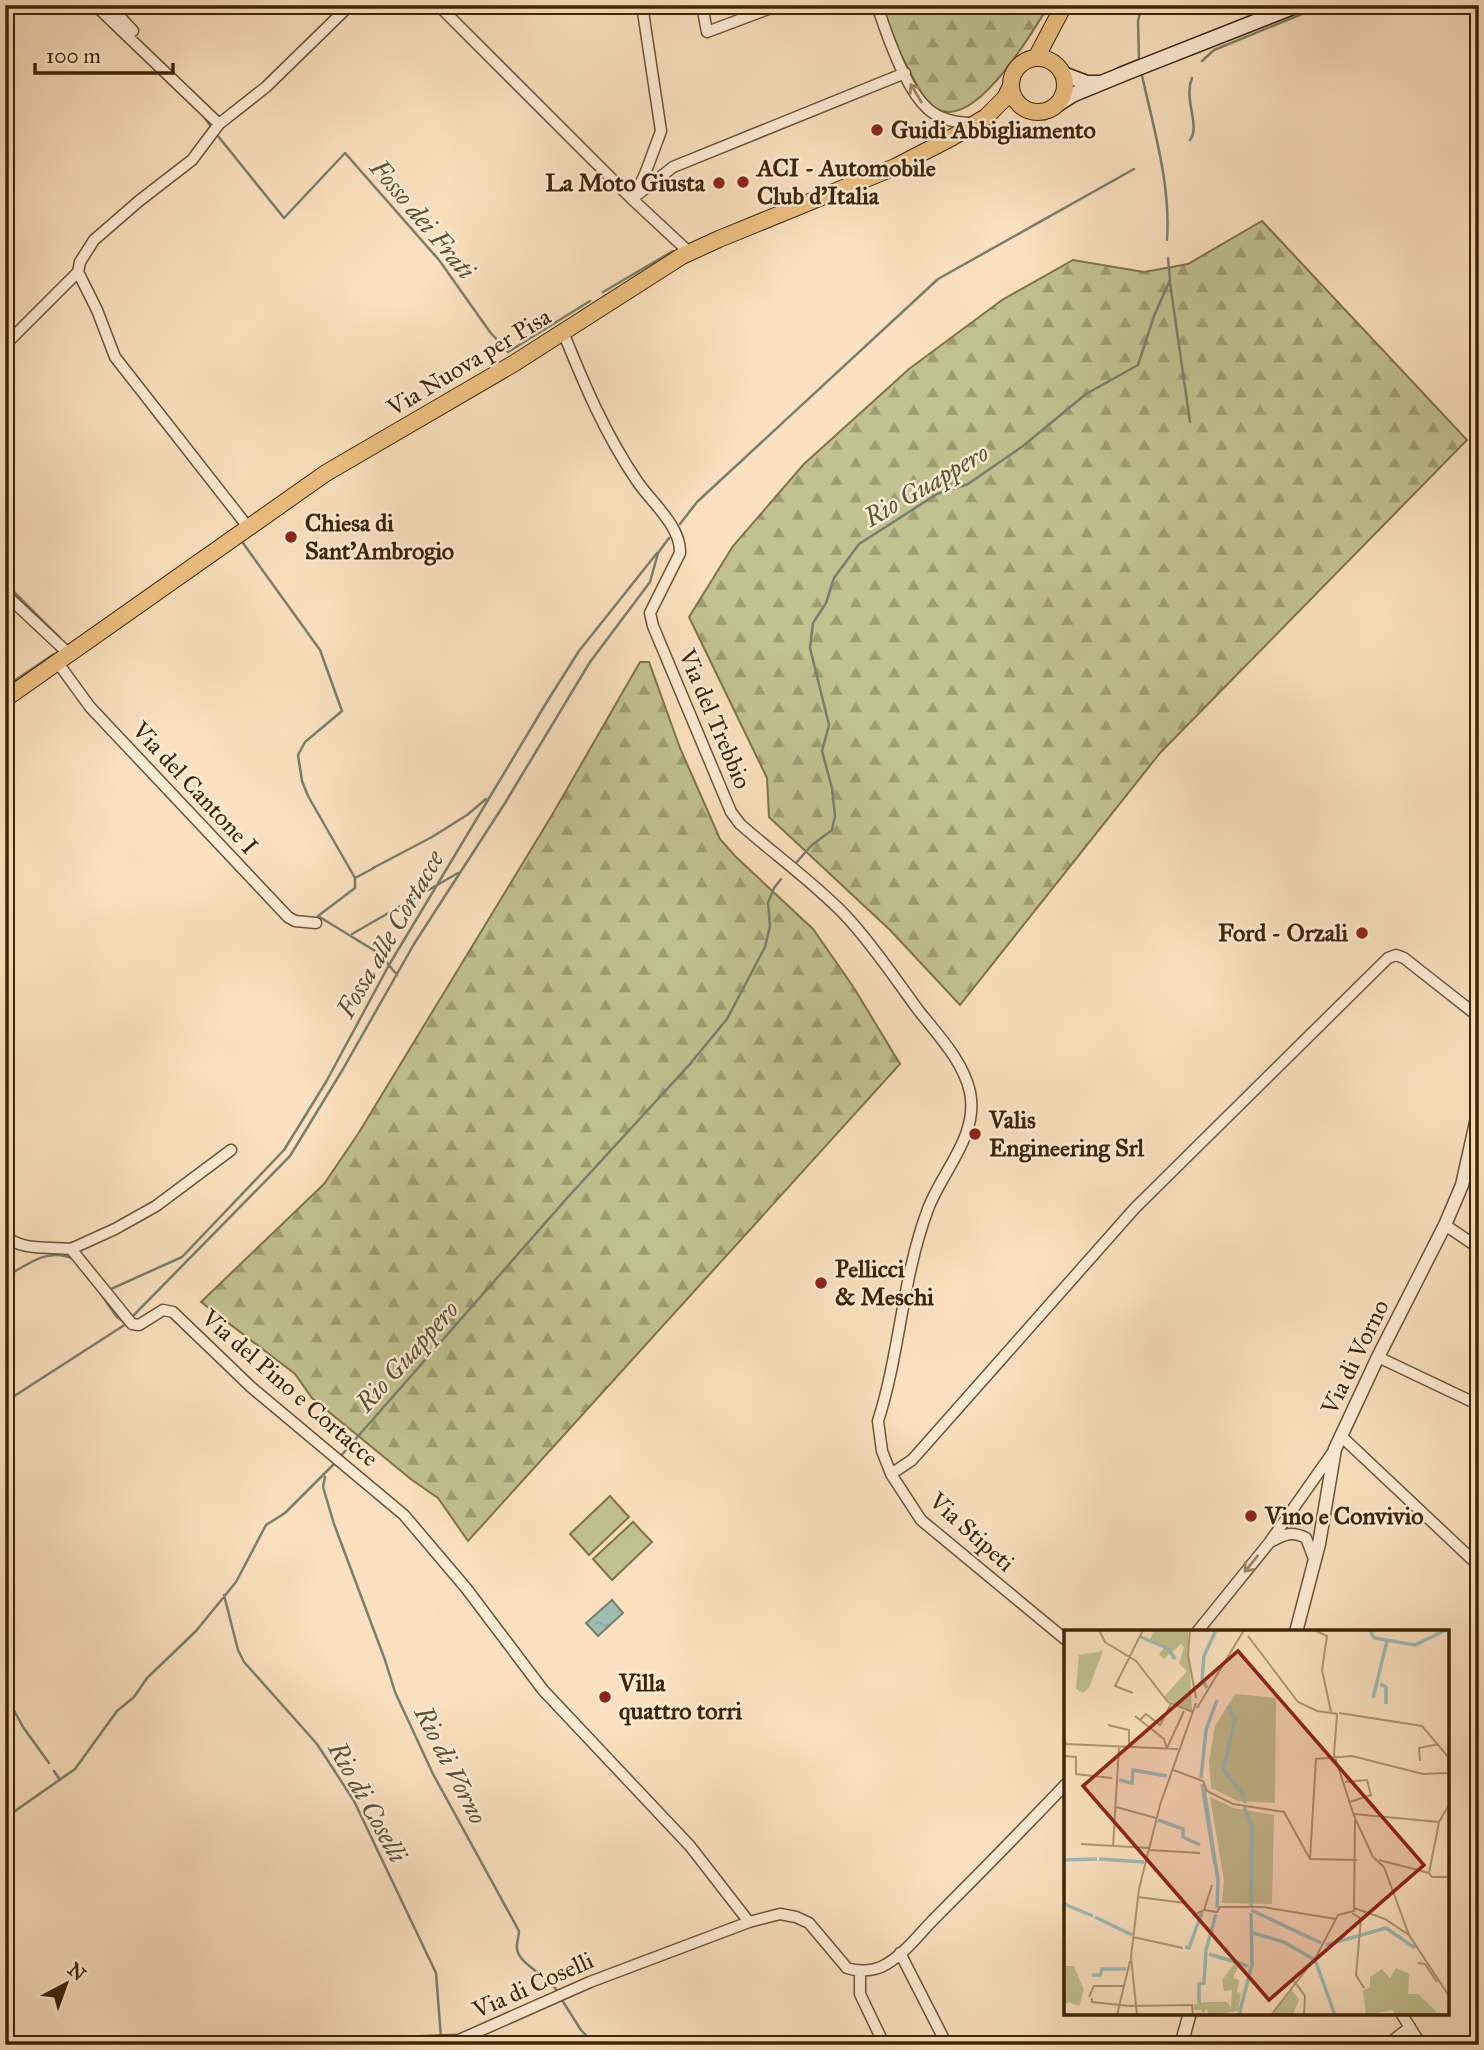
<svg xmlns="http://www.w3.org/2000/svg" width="1484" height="2050" viewBox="0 0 1484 2050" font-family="'IM FELL Great Primer',serif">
<defs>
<pattern id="forest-firs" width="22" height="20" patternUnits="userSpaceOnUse" patternTransform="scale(1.75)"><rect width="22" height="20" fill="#c1c290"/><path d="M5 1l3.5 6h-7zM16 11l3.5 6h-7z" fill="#9e9d73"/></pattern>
<pattern id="water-ripples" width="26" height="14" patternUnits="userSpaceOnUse" patternTransform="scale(1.75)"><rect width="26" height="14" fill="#9fbdb4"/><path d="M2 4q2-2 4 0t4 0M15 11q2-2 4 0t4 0" fill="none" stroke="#8aa299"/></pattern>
</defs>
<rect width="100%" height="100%" fill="#fbe1bf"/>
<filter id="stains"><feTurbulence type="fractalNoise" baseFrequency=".00286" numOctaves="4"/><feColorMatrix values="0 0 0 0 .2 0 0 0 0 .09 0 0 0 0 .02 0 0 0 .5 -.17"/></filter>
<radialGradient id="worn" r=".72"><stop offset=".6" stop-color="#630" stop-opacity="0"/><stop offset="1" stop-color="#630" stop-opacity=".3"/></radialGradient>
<path fill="url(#forest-firs)" stroke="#7f744a" stroke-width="2" d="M874,5H1049C1032,33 985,112 949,112C939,112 932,106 925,100Z
M1262,221L1467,440L1160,753L960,1005L890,930L769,817L767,778L689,617L733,546L804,464L909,369L1002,300L1073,260L1144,272L1188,264Z
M640,662H649L680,748L720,839L735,856L813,929L854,988L900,1064L468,1541L438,1498L412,1480L312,1398L295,1374L201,1302L324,1184L358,1134L552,815Z"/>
<path fill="#c1c290" stroke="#7f744a" stroke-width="2" d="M610,1496L629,1517L589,1555L570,1534Z
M633,1522L652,1542L612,1580L593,1559Z"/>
<path fill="url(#water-ripples)" stroke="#78806d" stroke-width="2" d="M612,1600L623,1613L598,1636L586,1623Z"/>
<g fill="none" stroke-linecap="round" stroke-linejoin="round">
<path stroke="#78806d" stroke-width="2.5" d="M1139,61L1138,21L1142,5
M1202,61L1214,50L1324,5
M1118,68L1138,60
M1141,71C1153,126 1171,184 1167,240
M201,113L210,125
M218,136L284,218L345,153L439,260L490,332L508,352L590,301
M1190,140C1201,126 1183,99 1192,78
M1170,283L1190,422
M603,292L673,251
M680,524L697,502L938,279L1134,169
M243,543L320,650L342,711L305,742L298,755L302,781L308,796L355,878V888L318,916L380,954L397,975
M5,583L60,638
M5,687L54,654
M795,864L812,845L832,830L835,816L832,788L822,751L829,725L810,648L813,623L826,603L834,578L859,544L937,494L968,484L1023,446L1086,394L1138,365L1154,316L1170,280L1168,258
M373,868L432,837L467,815L486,799
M355,878L374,868
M352,934L458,873
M5,1277C29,1264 47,1247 74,1259
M111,1289L182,1257L284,1150L326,1082L389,965L548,700L579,651L657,553
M101,1294L116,1316L126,1324
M130,1319L290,1156L343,1069L414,944L505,803L590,662L650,582L658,553L669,538
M5,1402L126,1324
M339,1458L568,1197L690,1064L727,1019L765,947L770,926L768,903L774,888L781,879
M325,1477L323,1487L334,1524L385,1660L395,1692L433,1774L519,1931C519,1936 516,1944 517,1949C519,1965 549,1976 557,1991
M224,1595L238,1650L244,1662L317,1744L354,1801L436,1973L441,2038
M5,1694L23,1727L49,1763
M54,1771L60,1780
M5,1818L75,1769L117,1711L134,1697L147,1678L196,1631L236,1582L266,1525L285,1513L335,1463
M560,1997L581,2030L595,2045"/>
<defs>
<path id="minor" d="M95,5L219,124
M109,5L133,31
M438,5L632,199L690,253
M702,5L707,32L779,5
M877,5C886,33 906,90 928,109C940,120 958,123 974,123
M635,195L645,174L661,131L642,5
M632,199L673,167L905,73
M563,332C584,384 605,434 637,481C651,502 681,526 680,553L650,613L653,626L731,812L740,824C774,854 813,882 844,914C871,942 896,980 919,1011C938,1035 963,1061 970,1092C979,1136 942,1171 928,1209C902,1278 900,1353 878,1421L882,1451L891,1474L921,1520L1066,1640
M5,345L78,272
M248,527L115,357L97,310L78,272L80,262L94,240L139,201L192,160L219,124L266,87L350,5
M5,594L69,654
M58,663L90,707L288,917L295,921L316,923
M5,1150V1158
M1445,1225L1479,1248
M5,1235C21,1252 50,1246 71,1249L132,1324L139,1325L163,1310L173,1312L251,1387L404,1515L466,1588L543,1690L690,1846L749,1922
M71,1249L115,1229L156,1206L231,1150
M1378,1357L1479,1405
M1341,1436L1479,1566
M891,1474L912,1460L1135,1208L1388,958L1396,955L1404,958L1479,1017
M1272,1541C1285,1534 1292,1531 1306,1538L1314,1559
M1197,1632L1269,1543L1333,1452
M900,1953L947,2045
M860,1971V1994L882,2040L878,2045
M1401,2013L1421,2045
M326,2045L459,2040L590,1982L749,1922L780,1914L796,1917L809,1923L847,1968C858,1972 873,1971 883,1966C903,1956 919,1934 935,1918C979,1874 1023,1829 1066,1784
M1387,2045L1410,2027"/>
<path id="tertiary" d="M1296,1632L1319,1544L1335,1449L1378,1357L1445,1225L1462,1185L1479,1109
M1181,2045L1190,2013"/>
<path id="secondary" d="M1063,74L1087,83H1101
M1058,104L1072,95L1128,72L1298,5"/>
<path id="primary" d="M1011 85a27 27 0 1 1 54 0a27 27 0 1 1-54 0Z
M1036,58L1064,5
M5,699L326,473L513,364L682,256L719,239L895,167L951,138L986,117L1005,98L1011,86"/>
</defs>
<use href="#minor" stroke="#6c5432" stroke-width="13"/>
<use href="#tertiary" stroke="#6c5432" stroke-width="15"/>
<use href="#secondary" stroke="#3d2503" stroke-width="17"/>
<use href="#primary" stroke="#3d2503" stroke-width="18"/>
<use href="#minor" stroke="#fcecd5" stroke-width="10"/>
<use href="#tertiary" stroke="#fcecd5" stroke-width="12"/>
<use href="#secondary" stroke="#fcecd5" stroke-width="14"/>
<use href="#primary" stroke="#eec080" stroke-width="16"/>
</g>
<defs><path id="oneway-shaft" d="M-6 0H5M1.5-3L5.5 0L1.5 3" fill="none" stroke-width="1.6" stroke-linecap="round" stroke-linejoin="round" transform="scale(1.75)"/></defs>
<g stroke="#9c886c">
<use href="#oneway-shaft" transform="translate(916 93) rotate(-121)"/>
<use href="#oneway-shaft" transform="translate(1251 1564) rotate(129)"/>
</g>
<g fill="#8f2418" stroke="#fcecd5" stroke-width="2.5">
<circle cx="877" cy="130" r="7"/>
<circle cx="743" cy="182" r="7"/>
<circle cx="719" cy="183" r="7"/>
<circle cx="291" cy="537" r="7"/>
<circle cx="1362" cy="933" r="7"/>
<circle cx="975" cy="1134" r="7"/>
<circle cx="821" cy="1283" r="7"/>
<circle cx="1251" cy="1516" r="7"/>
<circle cx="605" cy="1697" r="7"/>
</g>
<g text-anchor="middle" stroke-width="5" stroke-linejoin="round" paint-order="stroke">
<g font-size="24" font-weight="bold" fill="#3d2503" stroke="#fcecd5" text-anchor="start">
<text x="891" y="138">Guidi Abbigliamento</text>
<text x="757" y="176">ACI - Automobile<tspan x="757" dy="28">Club d'Italia</tspan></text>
<text x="705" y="191" text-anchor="end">La Moto Giusta</text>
<text x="305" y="531">Chiesa di<tspan x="305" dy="28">Sant'Ambrogio</tspan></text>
<text x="1348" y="941" text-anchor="end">Ford - Orzali</text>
<text x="989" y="1128">Valis<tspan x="989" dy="28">Engineering Srl</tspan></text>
<text x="835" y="1277">Pellicci<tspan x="835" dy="28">&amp; Meschi</tspan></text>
<text x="1265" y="1524">Vino e Convivio</text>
<text x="619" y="1691">Villa<tspan x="619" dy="28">quattro torri</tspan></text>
</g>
<g font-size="24" fill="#3d2503" stroke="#fcecd5">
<text transform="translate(469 362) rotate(-31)" y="8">Via Nuova per Pisa</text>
<text transform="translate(715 719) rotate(67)" y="8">Via del Trebbio</text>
<text transform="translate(195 788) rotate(47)" y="8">Via del Cantone I</text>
<text transform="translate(1355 1357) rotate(-64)" y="8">Via di Vorno</text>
<text transform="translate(290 1388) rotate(41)" y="8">Via del Pino e Cortacce</text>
<text transform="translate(972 1532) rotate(42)" y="8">Via Stipeti</text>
<text transform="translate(533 1985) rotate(-24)" y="8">Via di Coselli</text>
</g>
<g font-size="26" font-style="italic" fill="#5a5338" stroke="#fcecd5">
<text transform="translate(423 219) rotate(50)" y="9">Fosso dei Frati</text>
<text transform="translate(926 485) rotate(-30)" y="9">Rio Guappero</text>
<text transform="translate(390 934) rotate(-60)" y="9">Fossa alle Cortacce</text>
<text transform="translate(407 1356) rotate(-48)" y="9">Rio Guappero</text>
<text transform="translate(451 1765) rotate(63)" y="9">Rio di Vorno</text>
<text transform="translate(368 1802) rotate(61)" y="9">Rio di Coselli</text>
</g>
</g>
<g transform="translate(1064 1630)">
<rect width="385" height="385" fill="#fbe1bf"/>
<path d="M39,21L25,58L19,63L12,59L15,25Z" fill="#c1c290"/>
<path d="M90,0H124L128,81L99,68L123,41L115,34L120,17L117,14L100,29L95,24L101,17L86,10ZM171,64L212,68L211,173L174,171L147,158L145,131L151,96ZM146,167L170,178L210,185L208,274L158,273L160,250ZM171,333H176L169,348L175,350L173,362L177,363L174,381L146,385L142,379L138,385V380H130V374L144,372H163L167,377L168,360L160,361L158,350ZM0,336H10L20,360L15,376L4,372L0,377ZM332,338L345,344L344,364H354L376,385H331L329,380L302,385L299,361L306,357V347L318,339L326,348ZM227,359L235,369L229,385H208Z" fill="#c1c290"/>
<path fill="none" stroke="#9fbdb4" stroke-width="3.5" d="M306,0L310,8L351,15L382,0M77,7L105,19L111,29M316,54L322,57V74M143,58L138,50L140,26L152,0M309,68L323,11M164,76L171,90L159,140L180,165L181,173M137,148L142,100L153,70M55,150L68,153L69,140L103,146M138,154L151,235M140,159L154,250L153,278M180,177L188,196L187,277M94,190L119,199V207L136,215M35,229L80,232M0,230L33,229M0,274L29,286M187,280L257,313M31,287L68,305M189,303L220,312L251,330L271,385M262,315L322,298L351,318M121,317L125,318L138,282M145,324L184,336M28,345H36L38,339H62M135,373V354L140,353L142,320L152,284M175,385L188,334L187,283"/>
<path fill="none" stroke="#af9674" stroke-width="2" d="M35,0L41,12L72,31L104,72L129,82M126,0L124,25L132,68M250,0L263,6L258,40L267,82M184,6L234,72L253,81L274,84M69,63L51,56L79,0M133,78L180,0M275,83L358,96L385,128M273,85L270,124L290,186L309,227L320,237L345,305L385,366M71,86L100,109L103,119M76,90L82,84L96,95L107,74M44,95L65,100V116M0,108L2,114L114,119M103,118L120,81M0,126L12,127V144L48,148M384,127L385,148M356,131L355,118L375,114M109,140L139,151L143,161L169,174L220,182L246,229L293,230M281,152L303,150L307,165L286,172M385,175L375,192L365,243L368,247H385M52,177L92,188M290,184L375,192M17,214L85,218M49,216L55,118M85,220L136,223M246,229L252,129L288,126L359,144L383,143M315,230L365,243M74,267L121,273L132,284L140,280L153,282L156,277H199L272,289M290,278L321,289L345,305M140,280L148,255M288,283L297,289L292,345L300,358M69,307L119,318M354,333L361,334L373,352M230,351L241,366L240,385M25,367L30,356H60M28,368V372L66,376L128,375L129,385M53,385L66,331M73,385L67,327L75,259L96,175L132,73M207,385L252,327L274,285L290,281L291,190"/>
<path fill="#8f2418" fill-opacity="0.15" stroke="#8f2418" stroke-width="3.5" d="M174,21L360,235L205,370L19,156Z"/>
<rect width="385" height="385" fill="none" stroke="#3d2503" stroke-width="3.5"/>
</g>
<rect width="1484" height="2050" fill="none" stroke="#fbe1bf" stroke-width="28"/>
<rect x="7" y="7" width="1470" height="2036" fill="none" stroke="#3d2503" stroke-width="3.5"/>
<rect x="14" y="14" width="1456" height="2022" fill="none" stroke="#3d2503" stroke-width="2"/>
<g transform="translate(66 1984) rotate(41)" stroke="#fcecd5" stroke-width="5" paint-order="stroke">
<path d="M0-5L12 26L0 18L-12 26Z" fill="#3d2503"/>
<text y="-10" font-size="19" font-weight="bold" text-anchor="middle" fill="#3d2503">N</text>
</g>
<path d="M35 63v10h138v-10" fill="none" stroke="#3d2503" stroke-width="3.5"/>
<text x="46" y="63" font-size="21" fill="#3d2503" stroke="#fcecd5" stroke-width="5" paint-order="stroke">100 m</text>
<rect width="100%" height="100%" filter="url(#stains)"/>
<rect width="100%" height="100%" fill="url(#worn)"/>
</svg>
